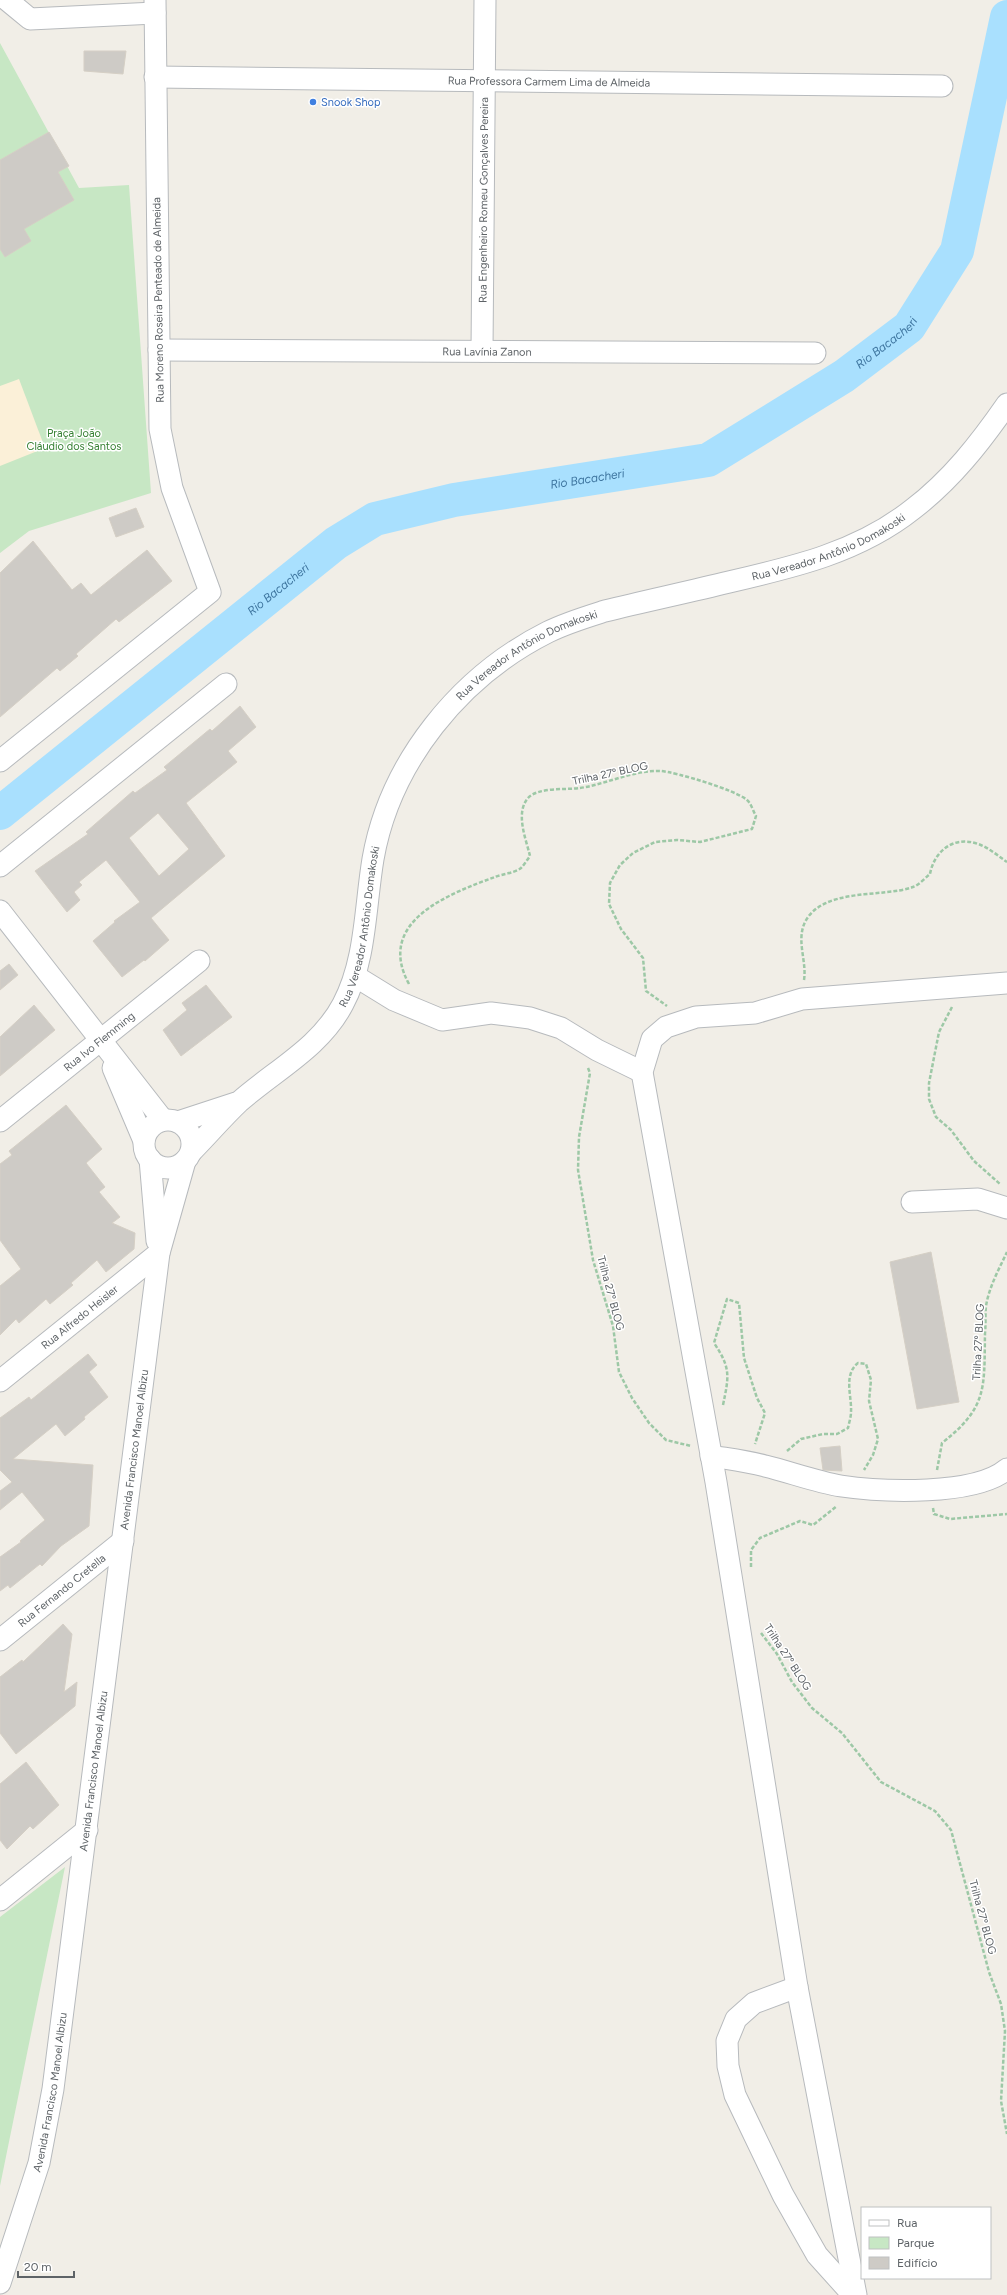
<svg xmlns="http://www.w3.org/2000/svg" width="1007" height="2295" viewBox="0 0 1007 2295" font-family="Figtree,sans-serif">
<rect width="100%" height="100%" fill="#f1eee7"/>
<path fill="#c7e7c4" d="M0,43L79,188L129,185L151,493L29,531L0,553Z
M65,1867L0,2186V1917Z"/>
<path fill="#fbf0d8" d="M19,379L45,448L0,466V386Z"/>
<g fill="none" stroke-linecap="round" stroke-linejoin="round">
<path stroke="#a9e0fe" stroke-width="34" id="s1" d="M0,813L336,543L375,519L454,500L708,460L844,376L909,327L957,251L1007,17"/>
</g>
<path fill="#cecbc6" stroke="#d5cfc5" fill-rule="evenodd" d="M84,51H126L123,74L84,71Z
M49,132L69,166L58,172L74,200L24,229L31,241L5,257L0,249V160Z
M136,508L144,527L116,537L109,518Z
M33,541L72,590L81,583L91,595L147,550L172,581L119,622L116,619L76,654L78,656L60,671L57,668L0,717V573Z
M240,706L256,727L228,751L237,762L186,803L225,856L151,918L169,940L145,961L144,960L122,977L93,941L115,922L114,921L140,902L106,860L79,882L82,885L74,892L80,900L67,912L35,871L88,834L86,832L133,791L135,793L167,770L164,767L210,729L212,731ZM158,813L189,849L159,876L129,838Z
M9,964L18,975L0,990V971Z
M206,985L232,1017L181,1056L163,1030L187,1010L182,1003Z
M34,1005L55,1030L0,1076V1037Z
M66,1105L102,1149L86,1163L105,1187L99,1192L120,1217L112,1223L135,1233L134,1249L106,1272L97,1260L71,1283L73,1285L50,1304L46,1299L19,1323L16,1319L0,1335V1286L21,1269L0,1240V1164L12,1155L9,1151Z
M931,1252L959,1402L917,1409L890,1262Z
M88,1354L97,1365L89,1372L108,1397L84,1417L85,1419L65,1436L56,1424L13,1459L93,1465L89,1526L61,1546L42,1566L40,1564L10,1588L8,1585L0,1591V1557L21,1542L20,1541L45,1520L22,1492L0,1510V1491L12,1482L0,1470V1418L29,1397L31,1400Z
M840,1446L842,1471L823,1470L820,1448Z
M63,1624L72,1634L64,1692L77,1682L75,1706L16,1754L0,1733V1677L22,1660L23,1662Z
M26,1762L59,1805L33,1829L30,1826L7,1849L0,1840V1784Z"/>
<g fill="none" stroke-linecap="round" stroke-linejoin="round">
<defs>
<g id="minor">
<path d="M7,0L30,19L155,13"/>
<path id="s2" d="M155,77L942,86"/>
<path id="s3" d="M159,350L815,353"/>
<path id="s4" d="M482,351L485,0"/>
<path d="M0,761L210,592L172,488L160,429L155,0"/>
<path d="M0,866L226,684"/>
<path d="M0,911L163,1120"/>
<path d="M355,976L394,1000L442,1020L491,1013L530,1018L561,1028L597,1050L642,1072"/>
<path d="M113,1068L144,1141"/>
<circle cx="168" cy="1144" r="24"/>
<path id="s5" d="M0,1121L199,961"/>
<path d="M178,1122L236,1103"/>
<path id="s6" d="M191,1152C207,1136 222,1118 239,1102C275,1070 320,1048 343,1004C366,961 365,907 373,859C390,762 460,676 548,632C566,623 586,617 605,611C646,601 688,592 729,582C794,567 859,552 913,509C951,480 980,443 1007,404"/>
<path d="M150,1159L157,1241"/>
<path d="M912,1202L978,1199L1007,1208"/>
<path id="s7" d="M0,1381L159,1253"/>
<path d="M711,1456C729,1459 747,1461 765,1466C790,1472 816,1482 841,1486C882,1492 975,1496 1007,1469"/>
<path id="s8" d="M0,1640L123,1541"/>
<path d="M0,1900L87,1830"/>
<path d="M797,1987L754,2003L736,2019L727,2041L728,2066L735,2095L783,2195L817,2255L853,2295"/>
<path id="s9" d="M0,2283L39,2163L53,2089L159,1253L185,1161"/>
<path d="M856,2295L797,1987L716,1482L642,1072L652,1039L666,1027L696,1017L755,1013L802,999L1007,983"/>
</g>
</defs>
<use href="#minor" stroke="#b7babd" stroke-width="23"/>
<path stroke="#9dc8a6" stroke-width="2.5" stroke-dasharray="4 2" stroke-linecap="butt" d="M804,980C807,961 796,941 805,922C823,887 883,898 913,887C919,885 925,878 930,874C934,852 953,835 978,844C988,847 998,856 1007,862
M409,984C375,922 448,894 495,877C502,874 515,873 521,868C524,865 527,860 530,856C526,839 515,813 528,798C538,787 565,790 580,788C607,784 633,770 661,771C675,772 736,790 747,800C751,803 753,811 756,816L752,829L700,842L677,840L655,842L633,853L620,865L610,883L609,904L621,929L643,958L646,991L667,1006
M952,1007L939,1032L929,1083V1099L936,1117L951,1130L974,1161L1000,1184
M588,1068L590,1073L579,1137L578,1170L593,1260L613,1326L619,1372L632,1398L649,1423L666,1440L691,1446
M723,1405C729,1376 731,1368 714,1343L727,1299L739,1303L744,1358L757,1398L765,1413L755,1444
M787,1451L801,1439L823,1434H837L848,1428C849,1423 851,1417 851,1412C852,1396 843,1375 858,1363L866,1364L871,1380L869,1401L878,1439L873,1455L864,1470
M937,1470L942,1443C988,1407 984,1388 985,1333C986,1324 985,1315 986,1306C989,1287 999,1269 1007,1252
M933,1508L934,1514L950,1519L1007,1514
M751,1567V1550L760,1538L800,1521L813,1525L837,1506
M761,1633L777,1654L792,1682L812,1708L842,1733L881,1782L935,1811L951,1830L989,1972L1001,2004L1005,2031L1001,2101L1007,2134"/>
<use href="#minor" stroke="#fff" stroke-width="21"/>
</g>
<circle fill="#3f7fe0" stroke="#fff" stroke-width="1.5" cx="313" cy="102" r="4"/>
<g text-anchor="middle" stroke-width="3" stroke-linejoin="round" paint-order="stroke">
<g font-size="11" fill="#5e6367" stroke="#fff">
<text dy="4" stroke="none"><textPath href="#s2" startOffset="394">Rua Professora Carmem Lima de Almeida</textPath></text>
<text dy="4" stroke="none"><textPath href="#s4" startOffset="151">Rua Engenheiro Romeu Gonçalves Pereira</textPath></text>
<text transform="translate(158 300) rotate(-91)" y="4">Rua Moreno Roseira Penteado de Almeida</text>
<text dy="4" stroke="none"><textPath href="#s3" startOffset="328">Rua Lavínia Zanon</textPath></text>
<text dy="4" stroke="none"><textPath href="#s6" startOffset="953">Rua Vereador Antônio Domakoski</textPath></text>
<text dy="4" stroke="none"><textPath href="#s6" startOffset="629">Rua Vereador Antônio Domakoski</textPath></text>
<text transform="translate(610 773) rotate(-12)" y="4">Trilha 27º BLOG</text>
<text dy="4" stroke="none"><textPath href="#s6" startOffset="293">Rua Vereador Antônio Domakoski</textPath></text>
<text dy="4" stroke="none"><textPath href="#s5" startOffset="127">Rua Ivo Flemming</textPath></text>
<text transform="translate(611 1293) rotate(75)" y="4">Trilha 27º BLOG</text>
<text dy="4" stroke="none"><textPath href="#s7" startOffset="102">Rua Alfredo Heisler</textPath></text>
<text transform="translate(978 1342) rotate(-87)" y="4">Trilha 27º BLOG</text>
<text dy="4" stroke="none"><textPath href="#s9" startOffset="846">Avenida Francisco Manoel Albizu</textPath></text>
<text dy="4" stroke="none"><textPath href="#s8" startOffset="79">Rua Fernando Cretella</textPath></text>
<text transform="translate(788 1657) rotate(57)" y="4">Trilha 27º BLOG</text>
<text dy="4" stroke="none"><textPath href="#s9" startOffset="522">Avenida Francisco Manoel Albizu</textPath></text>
<text transform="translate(983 1917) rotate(75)" y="4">Trilha 27º BLOG</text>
<text dy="4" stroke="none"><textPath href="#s9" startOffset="198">Avenida Francisco Manoel Albizu</textPath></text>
</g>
<g font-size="11" fill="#366cbe" stroke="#fff" text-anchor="start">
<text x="321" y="106">Snook Shop</text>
</g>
<g font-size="11" fill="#378134" stroke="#fff">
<text x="74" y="437">Praça João<tspan x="74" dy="13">Cláudio dos Santos</tspan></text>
</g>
<g font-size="12" font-style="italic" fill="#3f76a0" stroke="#fff">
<text dy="4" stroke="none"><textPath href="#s1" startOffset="1029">Rio Bacacheri</textPath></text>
<text dy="4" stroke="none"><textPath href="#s1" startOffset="693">Rio Bacacheri</textPath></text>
<text dy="4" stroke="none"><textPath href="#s1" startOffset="357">Rio Bacacheri</textPath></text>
</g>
</g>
<rect x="861" y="2207" width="130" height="72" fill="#ffffff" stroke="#bfc1c2"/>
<rect x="869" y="2220" width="20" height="6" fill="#ffffff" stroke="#bfc1c2"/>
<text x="897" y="2227" font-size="12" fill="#5e6367">Rua</text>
<rect x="869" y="2237" width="20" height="12" fill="#c7e7c4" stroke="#bfc1c2"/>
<text x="897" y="2247" font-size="12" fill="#5e6367">Parque</text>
<rect x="869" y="2257" width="20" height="12" fill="#cecbc6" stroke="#bfc1c2"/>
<text x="897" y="2267" font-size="12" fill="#5e6367">Edifício</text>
<path d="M18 2271v6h56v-6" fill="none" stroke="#5e6367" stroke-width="2"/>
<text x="24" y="2271" font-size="12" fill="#5e6367" stroke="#ffffff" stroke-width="3" paint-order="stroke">20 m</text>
</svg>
